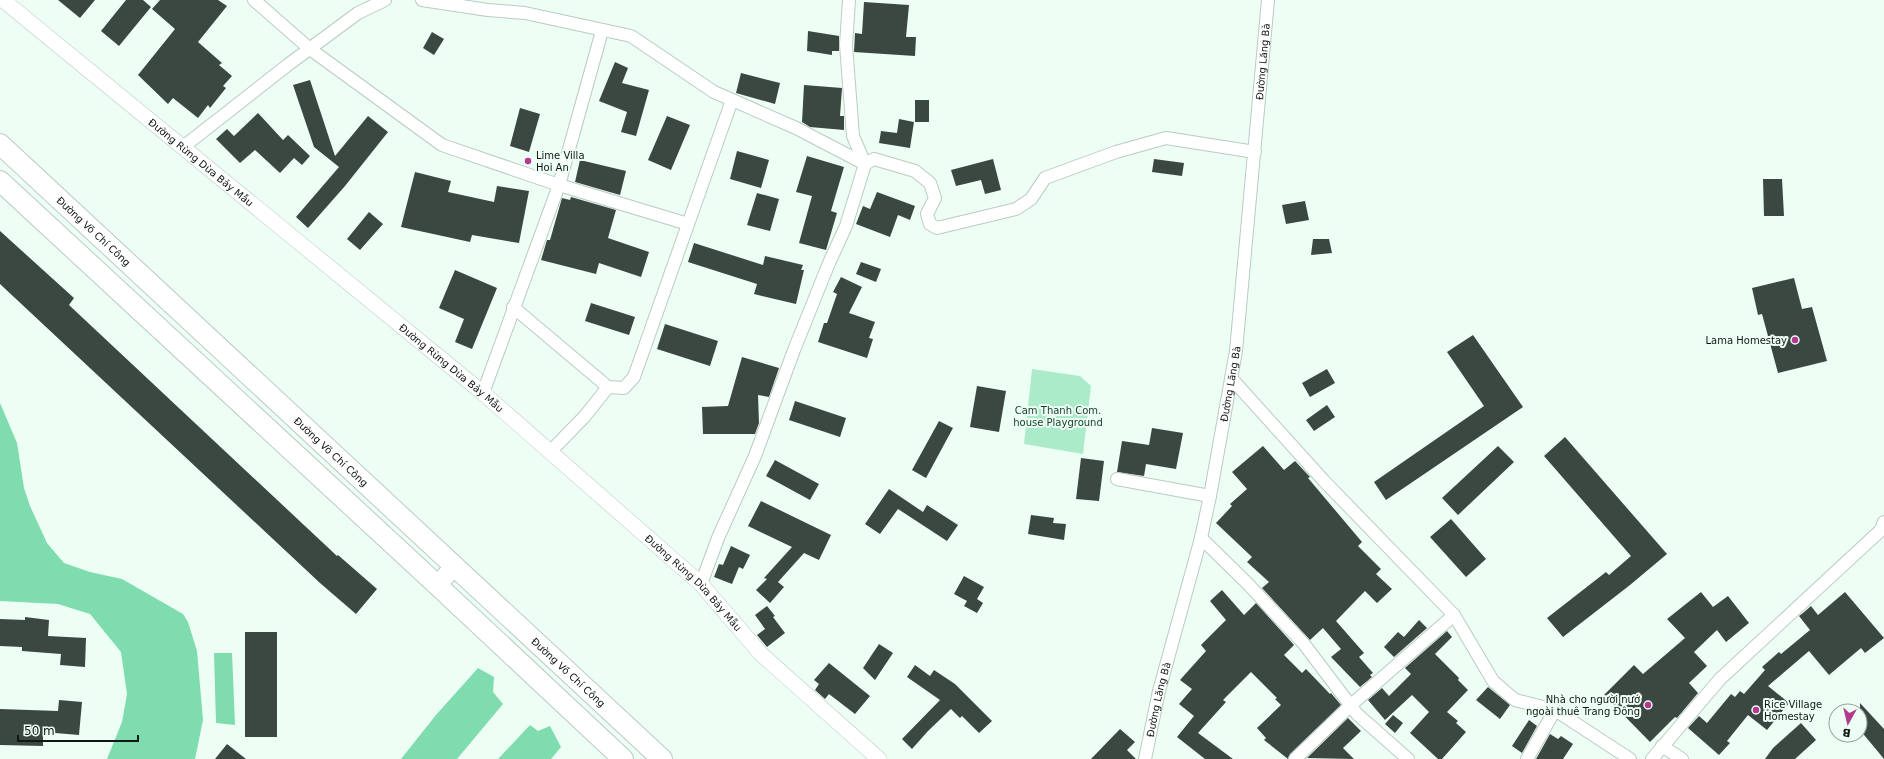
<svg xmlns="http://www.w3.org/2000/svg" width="1884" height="759" viewBox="0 0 1884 759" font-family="'DejaVu Sans',sans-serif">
<rect width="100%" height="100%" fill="#edfef4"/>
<path fill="#abebc9" d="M1032,369L1080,376L1091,386L1083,454L1024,444Z"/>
<path fill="#7fdcae" d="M0,403L17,443L24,488L30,506L47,543L64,563L90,572L122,579L183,614L188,622L197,651L203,720L195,759H107L122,722L127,694L121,652L90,614L58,604L0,601Z
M214,653H232L235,725L216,723Z
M478,668L494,677L493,692L503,704L457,759H401L436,715Z
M530,725L538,731L550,726L561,747L551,759H498Z"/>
<path fill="#3a4841" d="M58,0H95L80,18Z
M126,0H143L151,7L119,46L101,31Z
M160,0H218L227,6L198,42L222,63L219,65L232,76L223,86L226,88L210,108L208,105L198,118L173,98L168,104L138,75L175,29L152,9Z
M864,2L909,5L906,37H916L915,56L854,52L855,33L862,34Z
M808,31L839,36V51H832V55L807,51Z
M432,32L444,39L434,55L423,48Z
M615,62L628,68L622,83L649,90L636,136L621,132L627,112L599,101Z
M741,73L780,83L775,104L736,93Z
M310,80L335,156L368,116L388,132L345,186L308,228L296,217L339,167L314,147L293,85Z
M804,85L842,88L840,116H844V130L810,127L802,122Z
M915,100H929V122H915Z
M520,108L540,114L529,152L510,146Z
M258,113L283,140L288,135L310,156L302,165L294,158L280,173L255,150L240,163L216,139L227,129L234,136Z
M667,116L690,125L671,170L648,160Z
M899,119L914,122L910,148L879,143L881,131L897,133Z
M737,151L769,160L761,188L730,179Z
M807,156L844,167L831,211L837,213L826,250L799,243L812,196L796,192Z
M993,159L1001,190L985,194L981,180L956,186L951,170Z
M1154,159L1184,163L1182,176L1152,172Z
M580,160L626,171L620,195L575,182Z
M415,172L451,181L448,192L494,202L497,186L529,191L519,243L472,235L470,242L401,227Z
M1763,179H1782L1784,216H1764Z
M877,192L915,206L910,220L898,215L890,237L856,224L863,206L870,209Z
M757,193L779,199L770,231L747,225Z
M571,197L616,210L608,238L649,252L641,277L599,263L596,274L541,260L547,240H550L562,198L570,200Z
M1305,201L1309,220L1286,224L1282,205Z
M369,212L383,224L360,250L347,239Z
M0,231L74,298L69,305L337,556L338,555L377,589L356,614L320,583L0,284Z
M1313,239H1329L1332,253L1311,255Z
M694,243L763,265L765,256L803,265L801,270H804L796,304L754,294L757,284L688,262Z
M861,262L881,269L876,282L856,274Z
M455,270L497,288L472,349L455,342L464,319L439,308Z
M841,277L862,287L849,313L875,322L869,338L873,339L867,358L818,342L824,323H827L837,294L833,292Z
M1794,278L1802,309L1812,307L1827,361L1778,373L1762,314L1758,315L1752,288Z
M591,303L635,317L629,335L585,321Z
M665,324L718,341L710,366L657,349Z
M1473,335L1523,407L1386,500L1374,482L1484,406L1447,352Z
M742,357L779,368L769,397L758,395L759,423L755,434H703L702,407L728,406Z
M1327,369L1335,383L1310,397L1302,383Z
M977,386L1006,391L999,432L970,427Z
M795,401L846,418L840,437L789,420Z
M1327,405L1335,417L1314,431L1306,420Z
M939,421L953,428L926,478L912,470Z
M1152,428L1183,433L1176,469L1146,464L1144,476L1117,472L1122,441L1149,445Z
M1565,437L1667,554L1630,585L1563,637L1547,618L1606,572L1609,575L1631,556L1544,456Z
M1263,446L1284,470L1295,461L1310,477L1308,478L1362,542L1358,546L1381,569L1376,574L1392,589L1377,603L1365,591L1336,621L1364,653L1359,657L1373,673L1370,675L1372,677L1360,687L1331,657L1341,649L1323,628L1310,640L1262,588L1269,582L1247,562L1252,557L1216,523L1232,506L1230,504L1247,489L1232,472Z
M1498,446L1514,462L1458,515L1442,498Z
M1081,458L1104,461L1099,501L1076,499Z
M775,460L819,484L810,500L766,476Z
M889,489L923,512L927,505L958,525L947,541L898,509L880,534L865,524Z
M761,501L831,535L819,560L804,553L778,582L784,587L770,603L756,590L767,579L764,578L792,547L748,526Z
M1031,515L1054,518L1053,523L1066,524L1064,540L1028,534Z
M1451,519L1486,559L1466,577L1430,537Z
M731,546L750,555L743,569L739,567L732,584L714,577L719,564L723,565Z
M964,576L984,587L977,599L983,603L977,613L964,606L967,601L954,594Z
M1222,590L1244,615L1256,603L1294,645L1284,655L1302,673L1306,669L1330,694L1331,693L1341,705L1290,754L1288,759L1264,740L1266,738L1257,728L1281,705L1275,699L1277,698L1251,672L1223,700L1226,702L1198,733L1233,759H1205L1177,737L1194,716L1179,704L1192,689L1180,680L1206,651L1201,645L1226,620L1210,601Z
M1701,592L1713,607L1728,596L1749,623L1726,642L1717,630L1694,652L1707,666L1689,683L1698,693L1677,718L1675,717L1650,742L1604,695L1634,665L1643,674L1685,638L1667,619Z
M1845,592L1884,638L1865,653L1861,648L1829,675L1809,651L1768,686L1789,703L1767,730L1748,715L1727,741L1730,743L1719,755L1688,728L1699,716L1707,723L1731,694L1735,697L1740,691L1744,694L1765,670L1762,667L1779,652L1781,654L1810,630L1799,616L1803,613L1811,606L1818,615Z
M767,606L775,616L773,617L785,633L767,647L757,635L765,629L755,615Z
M25,617L49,620L48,636L86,638L85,667L60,665L61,654L22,651V647L0,646V619L25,620Z
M1419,620L1427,628L1394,657L1384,647L1398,632L1404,637Z
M1447,631L1452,637L1435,654L1459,678L1458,680L1468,690L1447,712L1458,721L1456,723L1466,732L1442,759H1438L1410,733L1429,712L1412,695L1385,720L1368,700L1382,688L1389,696L1411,674L1405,668Z
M245,632H277V737H245Z
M879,644L893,653L875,680L863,668Z
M829,663L870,696L855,714L829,694L825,699L815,690L819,684L814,680Z
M915,665L930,676L934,670L955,684L992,721L979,733L962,716L960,718L951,709L928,731L912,749L902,739L940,700L907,677Z
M1488,687L1510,705L1500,719L1476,700Z
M59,700L82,702L79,735L43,732V746L0,745V709L58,711Z
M1860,703L1884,729V759L1860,730Z
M1393,715L1403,723L1395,733L1385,724Z
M1348,718L1361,731L1343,748L1354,759L1307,758Z
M1529,720L1537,726L1522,753L1512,746Z
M1801,723L1816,740L1795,759H1765L1773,748Z
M1120,729L1135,742L1127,750L1136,759H1091Z
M1550,734L1558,739L1561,736L1573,744L1563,759H1536Z
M227,744L246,759H215Z"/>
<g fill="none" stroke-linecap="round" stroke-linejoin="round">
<defs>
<g id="minor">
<path d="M254,0L310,49L442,145L559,185L688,224"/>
<path d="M422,0L488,10L525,13L631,36L714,92L796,128L865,164L874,159L915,171L930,183L935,198L927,214L930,224L937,228L1016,209L1031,199L1045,178L1116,152L1166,138L1255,152"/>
<path d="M183,147L289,64L358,13L385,0"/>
<path d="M513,307L608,387L624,388L634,377L732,100"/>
<path d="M1231,378L1324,481L1454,615L1493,681L1515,700L1555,710L1630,759"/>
<path d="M483,393L559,185L602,31"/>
<path d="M550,452L585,416L608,387"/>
<path d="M1117,479L1210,496"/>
<path d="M1201,538L1247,583L1304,644L1357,714L1408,759"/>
<path d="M701,584L718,538L755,456L794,350L829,263L846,226L865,164L853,136L846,45L849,0"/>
<path d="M1662,746L1682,759"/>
<path id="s1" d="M1145,759L1159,691L1201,538L1210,496L1236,351L1268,0"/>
<path d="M1295,759L1351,705L1454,615"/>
<path d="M1527,759L1555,710"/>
<path d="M1652,759L1720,679L1881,530L1884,522"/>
</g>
<g id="tertiary">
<path id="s2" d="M3,0L483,393L701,584L761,654L879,759"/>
</g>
<path id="secondary" d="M437,585L455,566"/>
<g id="primary">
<path id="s3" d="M0,144L662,759"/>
<path d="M0,181L437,585L623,759"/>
</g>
</defs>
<use href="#minor" stroke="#bacbc2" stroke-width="14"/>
<use href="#tertiary" stroke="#bacbc2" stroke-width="16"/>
<use href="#secondary" stroke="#bacbc2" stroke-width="20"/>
<use href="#primary" stroke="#bacbc2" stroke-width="22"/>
<use href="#minor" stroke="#fff" stroke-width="12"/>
<use href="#tertiary" stroke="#fff" stroke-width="15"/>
<use href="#secondary" stroke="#fff" stroke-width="18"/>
<use href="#primary" stroke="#fff" stroke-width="20"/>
</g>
<g fill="#b13a8f" stroke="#edfef4" stroke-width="1.5">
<circle cx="528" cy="161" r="4"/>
<circle cx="1795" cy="340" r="4"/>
<circle cx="1648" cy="705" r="4"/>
<circle cx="1756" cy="710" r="4"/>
</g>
<g text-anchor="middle" stroke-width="4" stroke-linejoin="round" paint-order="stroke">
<g font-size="10" fill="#101613" stroke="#edfef4">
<text dy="4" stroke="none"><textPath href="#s1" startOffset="709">Đường Lăng Bà</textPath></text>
<text dy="4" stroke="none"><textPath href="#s2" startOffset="256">Đường Rừng Dừa Bảy Mẫu</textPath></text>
<text dy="4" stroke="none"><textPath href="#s3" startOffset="128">Đường Võ Chí Công</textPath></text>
<text dy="4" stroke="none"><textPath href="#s2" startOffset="580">Đường Rừng Dừa Bảy Mẫu</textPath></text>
<text dy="4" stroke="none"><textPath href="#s1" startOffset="385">Đường Lăng Bà</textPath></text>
<text dy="4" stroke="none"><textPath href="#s3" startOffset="452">Đường Võ Chí Công</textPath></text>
<text dy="4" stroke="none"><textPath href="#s2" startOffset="904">Đường Rừng Dừa Bảy Mẫu</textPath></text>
<text dy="4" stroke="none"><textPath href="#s3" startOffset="776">Đường Võ Chí Công</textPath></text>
<text dy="4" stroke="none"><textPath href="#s1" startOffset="61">Đường Lăng Bà</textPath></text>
</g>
<g font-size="10" fill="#101613" stroke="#edfef4" text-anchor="start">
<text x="536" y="159">Lime Villa<tspan x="536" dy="12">Hoi An</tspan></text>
<text x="1787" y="344" text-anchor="end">Lama Homestay</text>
<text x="1640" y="703" text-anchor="end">Nhà cho người nướ<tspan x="1640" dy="12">ngoài thuê Trang Đông</tspan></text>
<text x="1764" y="708">Rice Village<tspan x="1764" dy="12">Homestay</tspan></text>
</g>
<g font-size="10" fill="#19412f" stroke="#edfef4">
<text x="1058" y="414">Cam Thanh Com.<tspan x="1058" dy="12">house Playground</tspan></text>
</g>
</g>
<g transform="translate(1848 723) rotate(188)"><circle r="19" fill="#edfef4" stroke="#95a19a"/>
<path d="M0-3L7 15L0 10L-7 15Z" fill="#b13a8f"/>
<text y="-6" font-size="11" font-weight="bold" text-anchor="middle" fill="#101613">B</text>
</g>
<path d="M18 735v6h120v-6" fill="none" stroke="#101613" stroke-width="2"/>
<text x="24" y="735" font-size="12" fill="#101613" stroke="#edfef4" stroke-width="3" paint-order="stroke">50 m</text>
</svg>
